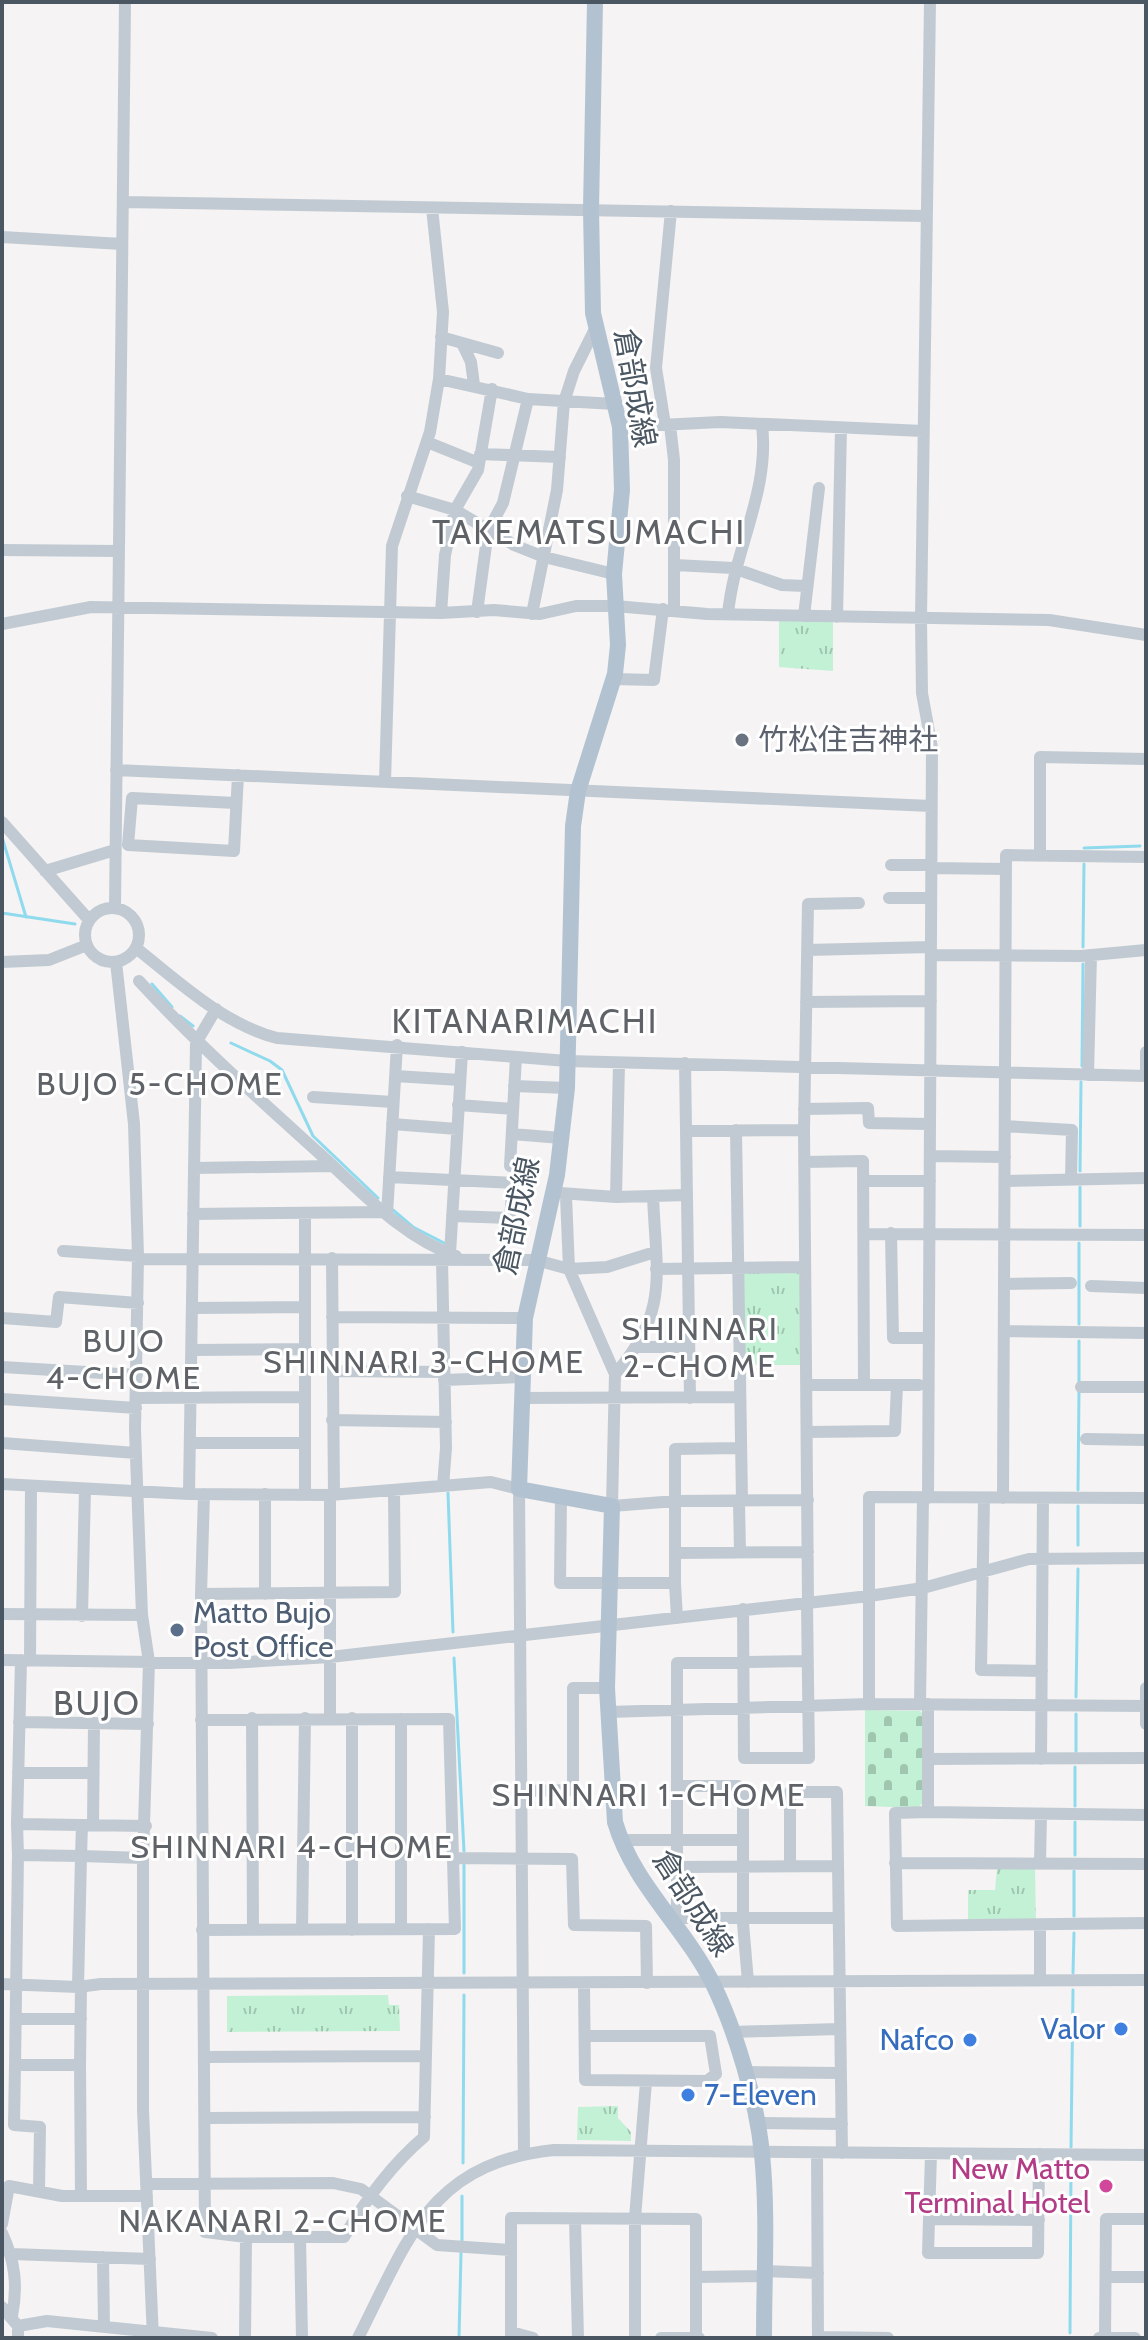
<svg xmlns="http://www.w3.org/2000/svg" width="1148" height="2340" viewBox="0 0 1148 2340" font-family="Cabin,'Noto Sans JP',sans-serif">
<defs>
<pattern id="grass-tufts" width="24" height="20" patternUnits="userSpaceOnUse" patternTransform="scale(2)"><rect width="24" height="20" fill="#c3f1d5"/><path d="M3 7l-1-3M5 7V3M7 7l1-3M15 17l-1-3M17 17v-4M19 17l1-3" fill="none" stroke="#a0c6b0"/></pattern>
<pattern id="cemetery-stones" width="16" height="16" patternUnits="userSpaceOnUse" patternTransform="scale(2)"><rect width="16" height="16" fill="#c3f1d5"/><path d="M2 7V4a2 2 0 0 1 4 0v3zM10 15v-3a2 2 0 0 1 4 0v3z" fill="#a0c6b0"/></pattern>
</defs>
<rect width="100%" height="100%" fill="#f5f3f3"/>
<path fill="url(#grass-tufts)" d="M779,620L833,622V671L779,667Z
M741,1273H800L802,1365H743Z
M997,1868L1035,1869L1036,1921H968V1890H995Z
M388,1995L389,2005H399L400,2031L227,2032V1996Z
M618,2106V2118L631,2132V2141L577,2140L578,2107Z"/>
<path fill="url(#cemetery-stones)" d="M865,1710L920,1711L924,1715L923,1803L917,1808L865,1806Z"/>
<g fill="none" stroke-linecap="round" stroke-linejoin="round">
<path stroke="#90daee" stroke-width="3" d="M2,837L26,917
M1084,848L1140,846
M2,913L75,924
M1083,947L1084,864
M152,984L172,1007
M180,1016L193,1026
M231,1043L270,1061L282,1070L313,1136L378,1198
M1082,1066L1083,964
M1080,1171L1081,1082
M393,1210L413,1227L446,1244
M1080,1226V1187
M1079,1324V1243
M1079,1341V1382
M1078,1490L1079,1390
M448,1493L453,1632
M1078,1545V1506
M454,1658L464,1851
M1076,1697L1078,1569
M1076,1751V1714
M1075,1806V1767
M1075,1855V1822
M464,1865V1973
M1074,1916V1871
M1073,1973L1074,1933
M1071,2147L1073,1990
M463,2163L464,1995
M462,2243V2196
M1070,2333L1071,2163
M459,2338L461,2253"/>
<path stroke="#c1cad2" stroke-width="12" d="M124,202L926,216
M2,237L122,244
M441,337L498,353
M462,343L471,362L474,385
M439,379L528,399L615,404
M665,425L656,368L671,211
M670,425L674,460V611
M620,427L720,422L923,431
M427,442L479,463
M480,454L560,457
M407,496L455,510L514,545L544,557L614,574
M2,550L118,551
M675,565L733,568L782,585L805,586
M477,612L488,531L503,503L528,399
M441,613L445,555L455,510L478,470L492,389
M532,614L557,490L564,402L574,371L596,327
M728,614C734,549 770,492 762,425
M804,616L819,488
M837,617L841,428
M2,624L91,607L441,613L494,610L540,614L576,606H615L707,614L1049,620L1146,635
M613,679L654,680L663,609
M116,770L931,806
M385,782L392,546L430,432L439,379L443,312L432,208
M236,803L132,798L128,845L234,851L238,775
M2,822L89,920
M1040,855V757L1146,759
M891,865H931
M931,868L1006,869
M45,871L115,850
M889,898H931
M115,908L125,2
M85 935a27 27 0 1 1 54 0a27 27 0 1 1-54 0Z
M136,948C179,982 223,1024 277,1038L567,1061L1146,1076
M807,950L931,947
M931,955L1081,956L1146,950
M2,962L49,960L87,945
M116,962L134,1124L138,1256L135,1430L142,1615L149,1662L143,1858V2110L153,2338
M139,981C196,1043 258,1098 320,1154C362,1192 402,1237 456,1256
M806,1002L931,1001
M685,1063L690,1398
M1088,1075L1091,955
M395,1076L460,1080
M1146,1076V1052
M514,1086L567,1088
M313,1097L393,1102
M458,1105L513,1109
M804,1109L868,1108L869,1123L929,1124
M392,1124L457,1129
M1005,1126L1072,1130L1071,1179
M736,1130L742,1501
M686,1131L804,1130
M512,1134L561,1138
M930,1156L1005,1157
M804,1162L863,1161L864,1384
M510,1166L516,1057
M194,1168L333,1166
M389,1177L513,1183L510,1218L452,1216
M865,1181H930
M1005,1181L1146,1178
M560,1193L616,1197L687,1195
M566,1196L569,1269L607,1267L655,1252
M616,1197L619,1063
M193,1214L384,1212
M387,1215L397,1045
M891,1233L893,1338H929
M866,1234L1146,1235
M63,1251L138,1256
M450,1254L462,1052
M332,1258L334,1494
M138,1259L536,1260L569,1269L615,1374L612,1506L676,1501L808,1500
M442,1260L446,1448L443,1486
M656,1269L804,1267
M1005,1284L1071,1283
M1091,1286L1146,1288
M193,1308L305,1307
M332,1317L525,1318
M2,1318L56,1322L59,1297L138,1303
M1004,1331L1146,1333
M639,1347H689
M193,1350L306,1349
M2,1367L137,1375
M332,1371L444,1372
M615,1374C670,1311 656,1274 653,1196
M444,1380L521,1377
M807,1385H919
M1081,1387H1146
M136,1398L304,1397
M521,1398L740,1397
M2,1399L136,1408
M332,1420L446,1422
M807,1432L895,1431L897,1385
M1086,1439L1146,1440
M2,1443L136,1453
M190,1443H305
M2,1484L189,1494L330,1495L491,1482L519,1489L524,2153
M189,1494L196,1043L216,1009
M204,1494L201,1594L395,1592L394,1492
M265,1494V1594
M305,1494V1214
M330,1495V1717
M561,1497L560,1583H675V1449L740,1448
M928,1498L932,748L922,693L921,619L930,2
M984,1498L981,1670L1042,1671
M1003,1498L1006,855L1146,857
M739,1501L740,1552
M675,1553L808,1552
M675,1583L677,1618
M201,1594L205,2232L246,2237H344C366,2199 390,2166 424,2137L429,1929
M808,1603L804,1130L808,904L859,903
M743,1609L744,1758H809L807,1604
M2,1614L142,1615
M82,1616L85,1489
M2,1660L229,1663L330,1657L869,1596L923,1588L1029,1559L1146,1558
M21,1660L17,1824L146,1826
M30,1660L31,1487
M869,1704V1497L1146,1498
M920,1704L923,1498
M928,1704V1812L1146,1815
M1146,1706V1724
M608,1712L869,1704L1146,1706V1688
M252,1718L253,1929
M352,1718V1930
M201,1720L449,1719L455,1929L202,1930
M19,1722L148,1724
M929,1759L1146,1758
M1041,1759L1043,1498
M18,1773H93
M677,1786H738L743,1795V1923L748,1982
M522,1791L573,1790V1688H607
M928,1812L895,1813L897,1926L1146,1923
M17,1824L18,1855
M82,1825L81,1856L143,1858
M93,1825L94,1723
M620,1840H742
M455,1858L572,1859L574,1925L646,1926L647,1983
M895,1863L1146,1864
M1040,1863L1041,1814
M790,1866V1792H837L842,2153
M677,1867L837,1866
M677,1918H838
M673,1925L677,1904V1663L808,1661
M1040,1925V1980
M401,1929V1719
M302,1930L305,1718
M2,1984L78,1987L101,1984L1146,1980
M584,1984L585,2080L707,2081L716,2074L710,2036H585
M78,1987L81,1856L18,1855L15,2065H80L81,1986
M16,2019H81
M732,2032L839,2029
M205,2057L424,2056
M15,2065L14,2125L40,2127L39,2190
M80,2065L81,2196H147
M745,2072L840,2073
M206,2118L425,2117
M756,2123L842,2124
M817,2153L818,2338
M931,2154L928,2253H1038L1039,2154
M146,2184L333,2183L361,2189L437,2245L510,2250
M575,2219L578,2338
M929,2219L1039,2220
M2,2224L9,2186L62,2196H81
M2,2233C15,2261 18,2286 12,2316
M300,2238L302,2338
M12,2254L150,2259
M103,2257L104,2327
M764,2271L818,2273
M696,2277L764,2276
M1106,2277H1146
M2,2307L18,2326V2338
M18,2326L47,2321L212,2338
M511,2332L533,2338
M818,2337L888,2338
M245,2338L246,2237
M358,2338C408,2240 429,2163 554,2150L1146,2155
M511,2338V2218L696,2219V2337
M635,2338V2218L646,2082
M661,2338H699
M1099,2338H1135
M1105,2338L1106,2219H1146"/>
<path stroke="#b3c2d1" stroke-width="16" d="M595,2L591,209L593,313L620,427L622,490L614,574L618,645L615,674L578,791L573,826L567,1088L557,1175L525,1318L519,1489L612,1506L607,1688L615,1822C633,1884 685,1927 713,1984C736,2031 757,2102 762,2154C768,2214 764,2277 764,2338"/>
</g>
<circle fill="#6b7280" stroke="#fff" stroke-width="3" cx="742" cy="740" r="8"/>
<circle fill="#5c6f8a" stroke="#fff" stroke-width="3" cx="177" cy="1630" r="8"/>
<g fill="#3f7fe0" stroke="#fff" stroke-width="3">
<circle cx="1121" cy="2029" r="8"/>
<circle cx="970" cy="2040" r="8"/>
<circle cx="688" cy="2095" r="8"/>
</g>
<circle fill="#d1479c" stroke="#fff" stroke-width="3" cx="1106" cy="2186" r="8"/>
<g text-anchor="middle" stroke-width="6" stroke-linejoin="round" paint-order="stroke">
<g font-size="30" fill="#4a5661" stroke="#fff">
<text transform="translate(635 388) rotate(80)" y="10">倉部成線</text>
<text transform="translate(517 1216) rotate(-78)" y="10">倉部成線</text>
<text transform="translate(693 1903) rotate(57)" y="10">倉部成線</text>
</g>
<g font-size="30" fill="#5b616d" stroke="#fff" text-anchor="start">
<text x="758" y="750">竹松住吉神社</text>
</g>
<g font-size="30" fill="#4e5e75" stroke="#fff" text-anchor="start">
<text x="193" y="1623">Matto Bujo<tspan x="193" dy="34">Post Office</tspan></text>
</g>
<g font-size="30" fill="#366cbe" stroke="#fff" text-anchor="end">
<text x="1105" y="2039">Valor</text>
<text x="954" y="2050">Nafco</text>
<text x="704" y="2105" text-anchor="start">7-Eleven</text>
</g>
<g font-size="30" fill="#b23c85" stroke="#fff" text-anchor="end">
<text x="1090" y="2179">New Matto<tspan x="1090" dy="34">Terminal Hotel</tspan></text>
</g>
<g font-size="32" letter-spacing="2" fill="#5f6368" stroke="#fff">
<text x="160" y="1095">BUJO 5-CHOME</text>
<text x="700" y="1340">SHINNARI<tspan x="700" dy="37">2-CHOME</tspan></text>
<text x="124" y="1352">BUJO<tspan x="124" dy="37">4-CHOME</tspan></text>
<text x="424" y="1373">SHINNARI 3-CHOME</text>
<text x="649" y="1806">SHINNARI 1-CHOME</text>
<text x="292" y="1858">SHINNARI 4-CHOME</text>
<text x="283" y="2232">NAKANARI 2-CHOME</text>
</g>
<g font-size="34" letter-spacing="2" fill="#5f6368" stroke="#fff">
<text x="589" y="544">TAKEMATSUMACHI</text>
<text x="525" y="1033">KITANARIMACHI</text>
<text x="97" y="1715">BUJO</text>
</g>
</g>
<rect width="1148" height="2340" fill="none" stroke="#4a5661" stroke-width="8"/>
</svg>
